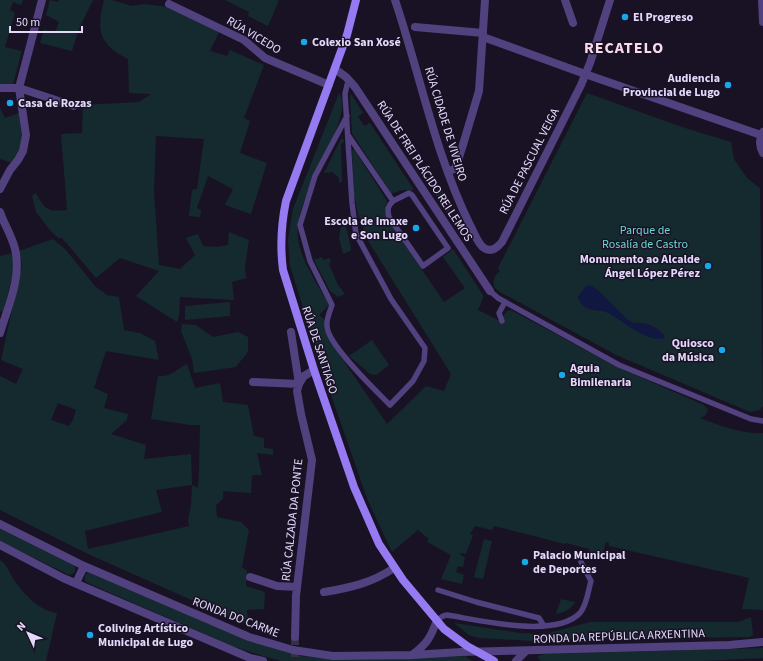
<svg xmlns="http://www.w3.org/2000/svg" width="763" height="661" viewBox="0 0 763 661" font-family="'Source Sans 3',sans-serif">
<rect width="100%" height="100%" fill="#191225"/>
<path fill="#152a2e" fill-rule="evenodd" d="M0,0H23L21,5L13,2L10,10L15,13L5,47L22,51L13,84L10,88L0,87Z
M50,0L58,2L59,0H93L78,31L72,51L40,43L44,29L55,33L59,22L46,15Z
M104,0H112L132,6L144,4L168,7L219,32L210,51L227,56L230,50L264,65L244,118L250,121L240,153L267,163L251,214L225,205L233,189L208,176L197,208L201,210L200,217L189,216L192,190L197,189L204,139L156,136L154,192L159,265L180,269L195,255L186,238L198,234L203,246L217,247L228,245L229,232L249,240L245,266L246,278L232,282L234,300L180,297L179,316L177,322L136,296L159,271L120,258L96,278L62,238H58L49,229L36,212L32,196L36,193C45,210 48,212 67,210L61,134L82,133L83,105L139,102L151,94L129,93L128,59C99,44 96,31 104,0Z
M225,0H279L268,26L248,16L249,12Z
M339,93C353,111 317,167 310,186C303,202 296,221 298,239C301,261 319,286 329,305L319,315L325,320L324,329L332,344L387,424L426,386L444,391L451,374L367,239L358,214L354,194L352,151L354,149L387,201C385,210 386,216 391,224L444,302L465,288L443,257L453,249L483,295V298L478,310L504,323L503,316L507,311L511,310L615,366L704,405L708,410L705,416L700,418C718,425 744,435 763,433V610L742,609L749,578L609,546V543L606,542L601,559L588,556L589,549L566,543L565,544L494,526L492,530L475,526L470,534L473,535L466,554L461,553L460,555L465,557L463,567L458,566L456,572L464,575L462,584L441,579L451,555L427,542L429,539L418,530L392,552L368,501L326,381L290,266L288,240L293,209Z
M587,93L682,127L731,142L734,159L747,178L760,188L763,406L760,410L750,412L616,355L500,292L495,288C492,280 494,276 500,271L498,268L500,264Z
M351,94L363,113L358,116L364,126L370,123L414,190H402L391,194L352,133L350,96Z
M0,108L5,118L19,113L23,146L12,163L0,159Z
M341,139H343L344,142L341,144L342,182H339V178L332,172L324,173Z
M442,189L453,217L450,218L433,191Z
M346,226L351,248L350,251L343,254L339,238L341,227Z
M53,239L66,250L95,286L107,295L119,297L124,330L140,333L155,341L159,360L106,351L94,388L108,394L104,408L128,414L127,420L111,434L146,445L144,459L191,454L192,485L198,488L199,471L200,425H190L151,419L158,376C172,377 175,370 187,364L195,388L220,383L223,402L248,405L254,436L264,438V448L273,449V455L257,453L262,475H252L251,493L223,491V499L216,505L217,517L241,522L249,530L242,567L247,571L246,586L265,592L264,609L247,610L248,625L88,554L0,510V376L16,384L23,369L1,360L22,264L19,251ZM58,403L76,410L73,420L69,426L51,420ZM192,485L191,505L188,520L189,526L88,549L85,531L162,512L156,490Z
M13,253L14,270L3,312L0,311V256Z
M322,257L323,260L330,258L331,261L329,264L338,285L345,294L338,297L330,291L314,260Z
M230,302V316L185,320V306Z
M182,324L196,325L213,337L238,332L248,337C249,358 247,352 236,367L194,373L192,359L181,331Z
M372,340L389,365L376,375L370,374L349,356Z
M0,528L72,564L75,567V572L70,575L67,574L0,541Z
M484,539L492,541L483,579L474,577Z
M0,560C6,563 8,570 11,575C21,591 38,611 57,613L46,661H0Z
M88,572L272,648L301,656L332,659L465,656L472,661H281L263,656L232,646L88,583L85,581V575Z
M561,599L575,602C571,610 565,612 556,614Z
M751,617L753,635L750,637L590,639L533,641L479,638L469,635L454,623L520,633L545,634L590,622H738Z
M763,648V658L703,661H541L538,658V656L545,654Z"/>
<path fill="#101740" d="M590,285L599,291L628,320C632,323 636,323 641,323C651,324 658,328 665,336L664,338C649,344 622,320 608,313C601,309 592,312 585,307C581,305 579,300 578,297L585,287Z"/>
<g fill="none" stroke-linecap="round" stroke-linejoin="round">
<path stroke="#373045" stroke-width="8" stroke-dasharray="8 4" stroke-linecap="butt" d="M295,637V661"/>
<path stroke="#51417f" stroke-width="5.5" d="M347,116L315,176L300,225L310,261L332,305C330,311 326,320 327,326C327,344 376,391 390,405L413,381L424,361L425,348L391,299L356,234L352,203L345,94L347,85L350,81
M348,135L393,201L409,193L412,195L448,248L423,266L389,217C387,209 388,206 393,201
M490,291L498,298L619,365L751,419L763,421
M502,321L499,313L505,302
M438,590L476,602L539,618L544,626
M437,620L443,616L447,615C479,620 555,639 580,613C587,605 588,591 591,581L581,562"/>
<path stroke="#51417f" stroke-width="8" d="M395,0C420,74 435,154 470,225C474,232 477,243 484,248C491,253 497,248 502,242L581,85L590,63L610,0
M565,0L573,23
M762,0L763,22
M169,4L244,40L265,58L329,85
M415,27L483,33
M483,37L585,74L761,135
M335,69L346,77L355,87L490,291
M0,88H19L74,106
M763,132C759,139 759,146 763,153
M448,171L455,169L462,148L479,91L485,0
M0,189L10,170L18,160L23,151L26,135L19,88L42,0
M0,212C4,224 12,236 15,249C22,277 8,306 0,333
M291,332L299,384L297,391L301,414L312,460L296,596L295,637
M253,382L299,384
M299,384L304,376L314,370
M0,524L84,566L249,637L293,650L333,656L412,655L461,652L729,645L763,642
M0,545L63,578L250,658L263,661
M250,577L277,586L297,587
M76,583L84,566
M324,592C349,588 372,583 394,568
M412,655C427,644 431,637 437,620
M516,661L526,651"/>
<path stroke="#967af2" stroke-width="8" d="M356,0L347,35L286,201C281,225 280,247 283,270L314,370L354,487L379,544L403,580L444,629L467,646L494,661"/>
</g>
<g fill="#18a8e8" stroke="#191225" stroke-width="1.5">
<circle cx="625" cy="17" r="4"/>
<circle cx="304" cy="42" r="4"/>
<circle cx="728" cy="85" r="4"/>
<circle cx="10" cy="103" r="4"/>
<circle cx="416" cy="228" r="4"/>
<circle cx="708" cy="266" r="4"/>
<circle cx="722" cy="350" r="4"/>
<circle cx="562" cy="375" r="4"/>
<circle cx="525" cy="562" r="4"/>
<circle cx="90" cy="635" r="4"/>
</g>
<g text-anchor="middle" stroke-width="3" stroke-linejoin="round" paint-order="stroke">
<g font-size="12" font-weight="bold" fill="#e4d9fb" stroke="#191225" text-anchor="start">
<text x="633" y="21">El Progreso</text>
<text x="312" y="46">Colexio San Xosé</text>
<text x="720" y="82" text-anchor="end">Audiencia<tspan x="720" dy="14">Provincial de Lugo</tspan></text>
<text x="18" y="107">Casa de Rozas</text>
<text x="408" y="225" text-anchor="end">Escola de Imaxe<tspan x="408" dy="14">e Son Lugo</tspan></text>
<text x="700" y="263" text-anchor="end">Monumento ao Alcalde<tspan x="700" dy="14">Ángel López Pérez</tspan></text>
<text x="714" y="347" text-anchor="end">Quiosco<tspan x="714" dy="14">da Música</tspan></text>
<text x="570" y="372">Aguia<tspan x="570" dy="14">Bimilenaria</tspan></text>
<text x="533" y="559">Palacio Municipal<tspan x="533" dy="14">de Deportes</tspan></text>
<text x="98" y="632">Coliving Artístico<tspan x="98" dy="14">Municipal de Lugo</tspan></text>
</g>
<g font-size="12" fill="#e4d9fb" stroke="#191225">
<text transform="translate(254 35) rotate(31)" y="4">RÚA VICEDO</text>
<text transform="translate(446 124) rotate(73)" y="4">RÚA CIDADE DE VIVEIRO</text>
<text transform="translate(529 161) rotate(-63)" y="4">RÚA DE PASCUAL VEIGA</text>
<text transform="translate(425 171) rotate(57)" y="4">RÚA DE FREI PLÁCIDO REI LEMOS</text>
<text transform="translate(320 350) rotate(72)" y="4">RÚA DE SANTIAGO</text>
<text transform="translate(292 520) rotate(-84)" y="4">RÚA CALZADA DA PONTE</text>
<text transform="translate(236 617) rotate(21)" y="4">RONDA DO CARME</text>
<text transform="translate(619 636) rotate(-2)" y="4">RONDA DA REPÚBLICA ARXENTINA</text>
</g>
<g font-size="12" fill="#6cd5d1" stroke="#191225">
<text x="645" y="234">Parque de<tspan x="645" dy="14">Rosalía de Castro</tspan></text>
</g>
<g font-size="16" font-weight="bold" letter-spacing="1" fill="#fbdbe9" stroke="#191225">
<text x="624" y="53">RECATELO</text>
</g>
</g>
<g transform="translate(28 633) rotate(314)" stroke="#191225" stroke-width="3" paint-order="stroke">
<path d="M0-3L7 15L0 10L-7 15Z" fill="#e4d9fb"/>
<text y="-6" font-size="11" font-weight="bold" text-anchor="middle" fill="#e4d9fb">N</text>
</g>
<path d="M10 26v6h72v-6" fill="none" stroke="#e4d9fb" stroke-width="2"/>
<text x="16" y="26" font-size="12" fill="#e4d9fb" stroke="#191225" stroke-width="3" paint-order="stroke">50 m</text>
</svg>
